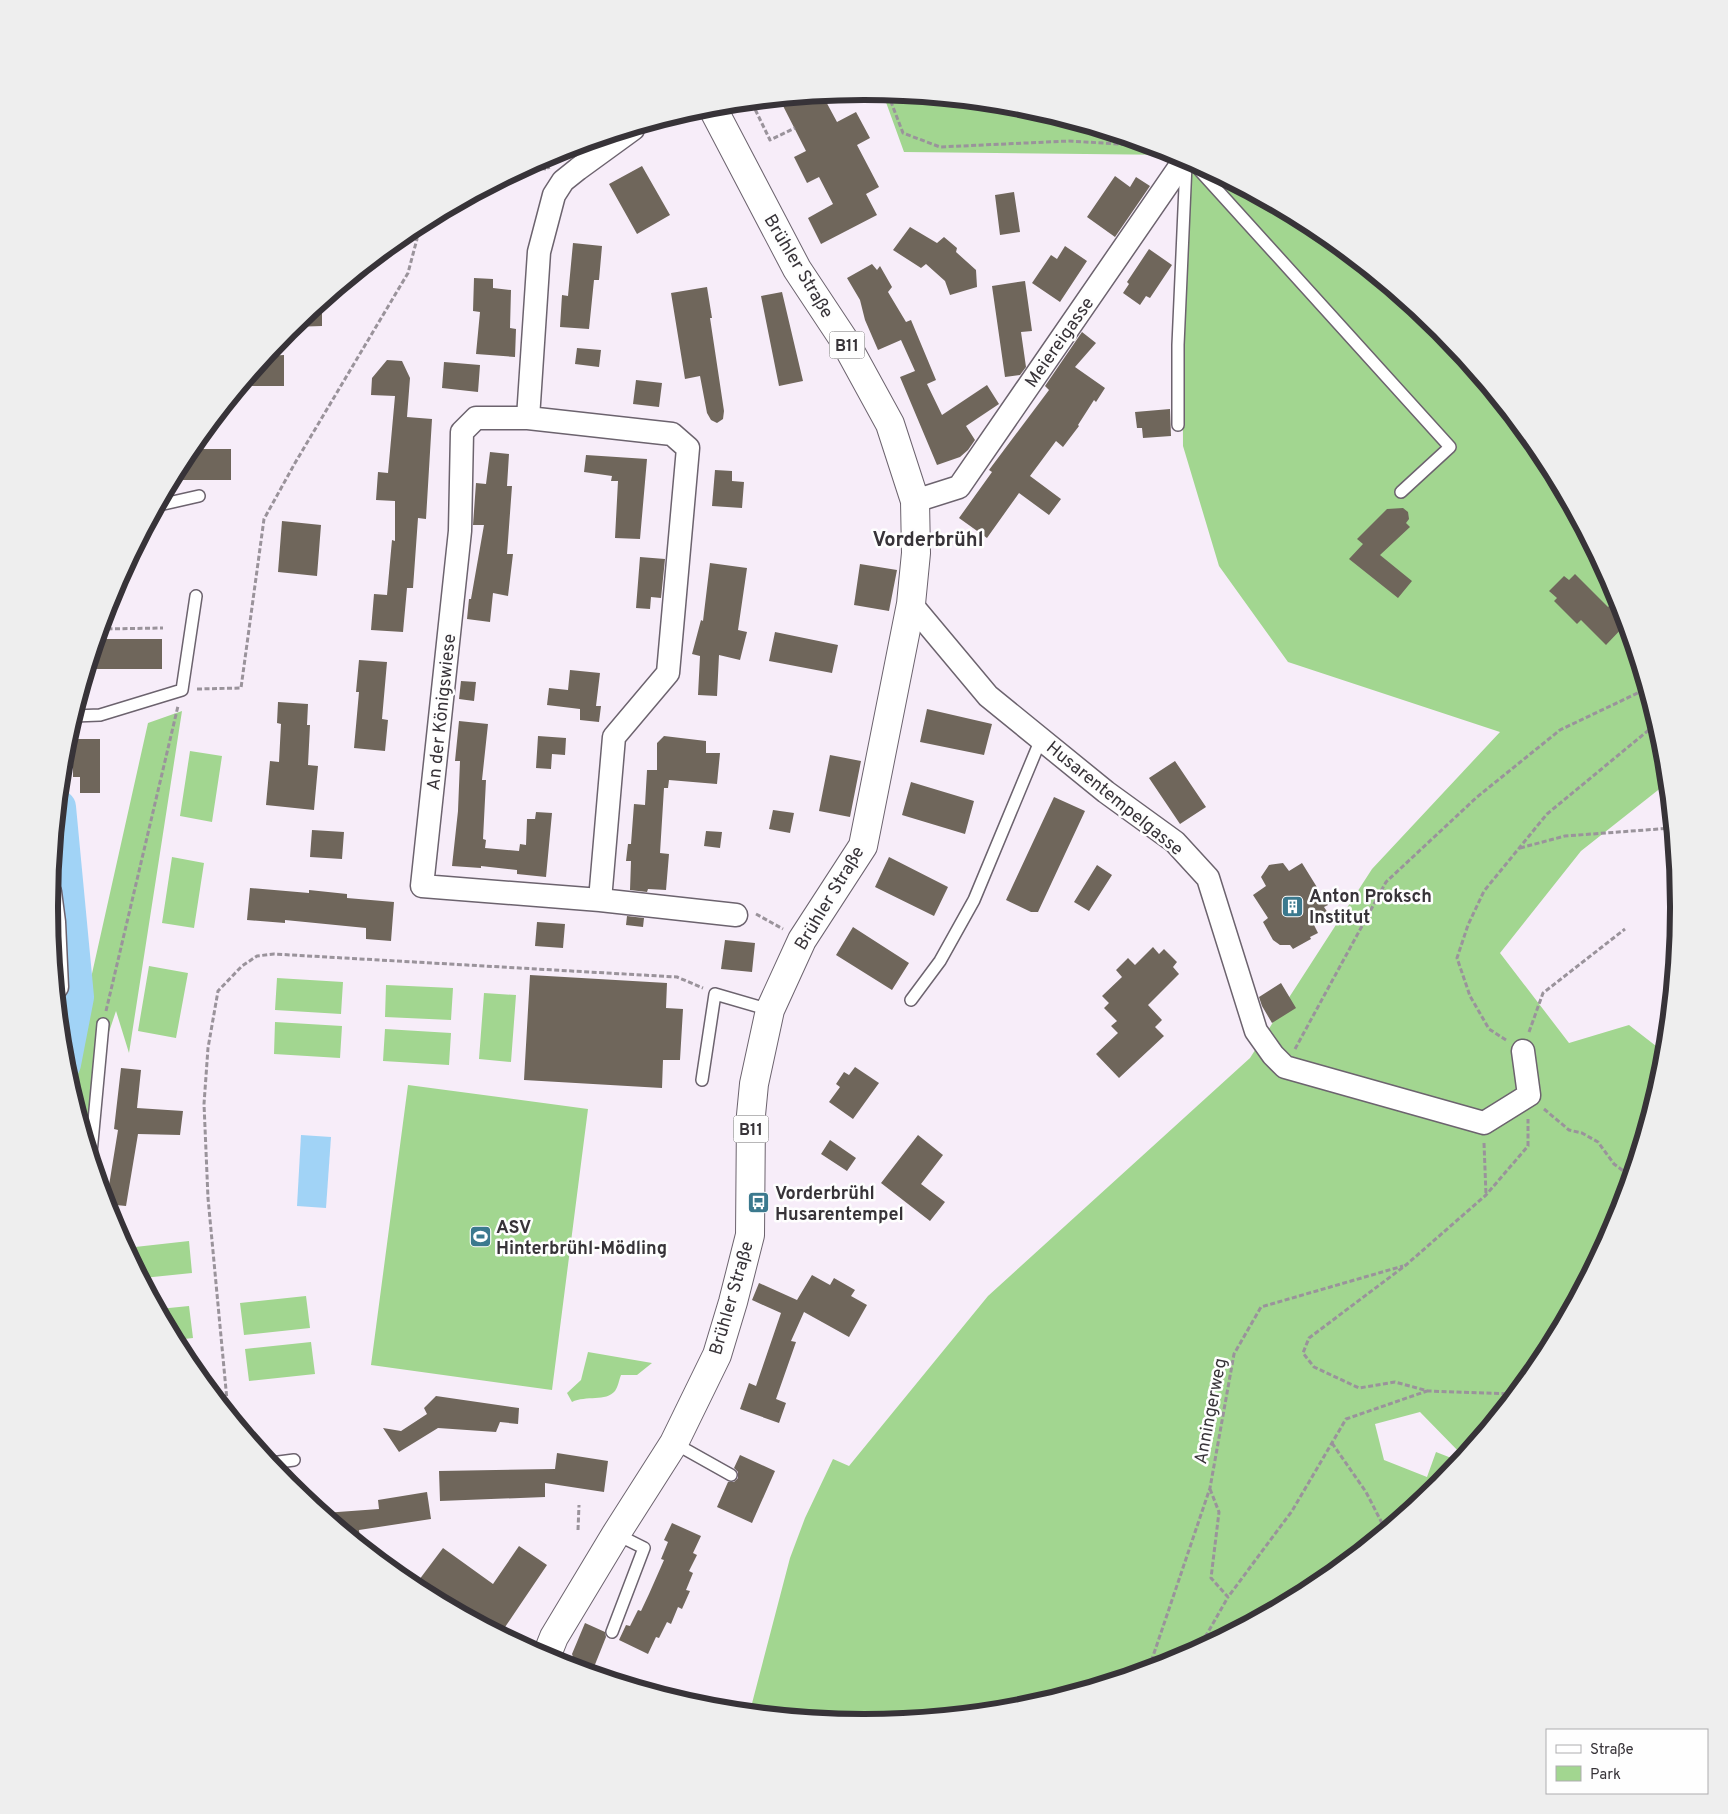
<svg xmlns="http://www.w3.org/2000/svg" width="1728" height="1814" viewBox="0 0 1728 1814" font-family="Overpass,sans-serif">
<rect width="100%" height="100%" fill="#f7edf9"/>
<path fill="#a2d690" d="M883,94L1023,107L1178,155L904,152Z
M1182,157L1317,229L1441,331L1542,454L1617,595L1664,748L1667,783L1581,851L1500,953L1569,1043L1629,1025L1665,1053L1664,1066L1617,1219L1542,1360L1463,1456L1420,1412L1375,1424L1384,1460L1427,1477L1436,1452L1459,1461L1440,1484L1317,1585L1176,1660L1023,1707L864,1722L750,1711L790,1558L805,1518L833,1459L849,1466L988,1296L1250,1058L1372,869L1500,732L1288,662L1219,566L1183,446Z
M182,711L129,1053L116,1011L94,1077L86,1136L67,1073L83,1014L148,723Z
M190,751L222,756L212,822L180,816Z
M172,857L204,863L194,928L162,923Z
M149,966L188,973L176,1038L138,1031Z
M277,978L343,982L341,1014L275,1010Z
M386,985L453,988L451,1020L385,1017Z
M484,993L516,995L511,1062L479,1059Z
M275,1022L342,1026L340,1058L274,1054Z
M385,1029L451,1033L449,1065L383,1061Z
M408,1085L588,1109L552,1390L371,1365Z
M189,1241L192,1273L143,1278L126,1248Z
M306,1296L310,1328L244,1335L240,1303Z
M189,1306L193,1338L175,1340L159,1309Z
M311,1342L315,1374L249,1381L245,1349Z
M588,1352L652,1363L637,1375H621C619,1380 618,1387 615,1391C606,1402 586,1395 572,1402L567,1393L581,1380Z"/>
<path fill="#a1d3f6" d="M301,1135L331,1137L326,1208L297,1206Z"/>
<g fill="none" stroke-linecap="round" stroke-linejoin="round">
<path stroke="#a1d3f6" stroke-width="34" d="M59,807L77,997L64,1064"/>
</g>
<path fill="#6f665b" d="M823,96L837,122L856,112L870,138L857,145L879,187L866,194L877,215L821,244L808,218L833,204L819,177L807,183L794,157L806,151L780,100Z
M642,166L670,215L637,234L609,184Z
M1115,176L1130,187L1136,177L1150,186L1115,237L1087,217Z
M1014,192L1020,232L1000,235L995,195Z
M910,227L937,243L944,237L957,248L956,252L976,270L977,287L950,295L945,281L926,264L921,268L893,250Z
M573,243L602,246L599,280H594L589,329L560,327L562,295L568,296Z
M1065,246L1087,261L1060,302L1032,283L1051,255L1057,259Z
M1149,249L1172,265L1150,298L1146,296L1140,305L1123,293L1129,284L1127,282Z
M872,264L877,270L880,266L892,287L888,292L906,322L911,320L936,380L927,384L942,415L987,385L999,404L966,426L975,440L968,450L960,457L937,465L900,377L915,371L901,340L878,350L865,320L860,300L847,278Z
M474,278L493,279V288L511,290L510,328L516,329L515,357L476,354L480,312L473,311Z
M1025,281L1032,331L1021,332L1026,367L1020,375L1005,377L992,286Z
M707,287L712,318H710L724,411L723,419L717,423L711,420L707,413L700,376L685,379L671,293Z
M782,292L803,381L779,386L761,296Z
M322,302V326L292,327Z
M1082,332L1096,343L1075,367L1105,388L1096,402L1094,400L1078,425L1079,426L1063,447L1056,441L1030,476L1061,499L1049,515L1019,493L987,538L959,518L992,472L989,470L1049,390L1045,386Z
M577,348L601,350L599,367L575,364Z
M284,355V386H242L267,356Z
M387,360L402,361L410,378L407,417L432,419L426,519L418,518L413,588H407L403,632L371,630L374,594L387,595L392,540L395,541V501L376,500L378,472L388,473L395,396L371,395L372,378Z
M444,362L480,365L478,392L442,388Z
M636,380L662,383L659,407L633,404Z
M1170,409L1171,436L1143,438L1142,428H1137L1135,412Z
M191,449H231V480H172Z
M490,452L509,454L507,486H512L507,554H513L508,596L493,593L490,622L467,619L469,599H471L484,525H473L476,483L486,484Z
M586,455L647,459L640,539L615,538L618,481H611L612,476L584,472Z
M715,470L732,471V481L744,482L742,508L712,506Z
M1403,508L1408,512L1409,519L1406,523L1410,527L1380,555L1412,581L1398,598L1349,559L1363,544L1357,539L1387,509Z
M282,521L321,525L317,576L278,572Z
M640,557L665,559L661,598L651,597L650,609L636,608Z
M710,563L747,568L738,630L747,632L740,660L719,655L717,696L698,695L700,656L692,654L701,620L703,621Z
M860,564L897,570L889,611L854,605Z
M1575,574L1608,607L1618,597L1626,624L1606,645L1581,620L1577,624L1554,601L1557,598L1549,591L1564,576L1569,580Z
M775,632L838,645L832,673L769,661Z
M98,639H162V669H88Z
M359,660L387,662L382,719L388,720L385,751L354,748L359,692H356Z
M570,670L600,673L596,706H601L599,722L580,720V709L547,705L549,688L568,690Z
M461,681L476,682L474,701L459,699Z
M278,702L308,704L307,725H310L308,765L318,766L314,810L266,805L270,761L279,762L281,724L277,723Z
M927,709L992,724L984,755L920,742Z
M459,721L488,724L482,780H486L483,839L486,840L485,848L519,851L520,844L526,845L527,819H535L536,812L552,813L546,877L517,874V870L481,866V868L452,866L458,811L460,761H455Z
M538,736L566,738L565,755L552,754L551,769L536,768Z
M664,736L706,741V753H720L717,784L669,780L668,788H664L660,853L669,854L666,890L648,889L647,892L630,890L631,861H626L628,844H631L634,804L645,805L647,770H657V743Z
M73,739H100V793H80V777H73Z
M830,755L861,761L850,817L819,811Z
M1175,761L1206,807L1180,824L1149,778Z
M911,782L974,801L965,834L902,815Z
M1054,797L1085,811L1038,912H1031L1006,900Z
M773,810L794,813L790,833L769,829Z
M312,830L344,832L342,859L310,857Z
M706,831L722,832L720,848L704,846Z
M889,857L948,887L934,916L875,887Z
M1283,863L1289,871L1302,863L1328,905L1324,907L1330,916L1314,925L1318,933L1310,937L1311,939L1293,949L1290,945H1280L1273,940L1263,922L1268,918L1253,895L1266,886L1261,877L1269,865Z
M1097,865L1112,875L1089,911L1074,902Z
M250,888L309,893V890L347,894V898L394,902L391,941L366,939V928L285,920V923L247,920Z
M627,916L644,918L643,927L626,925Z
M537,922L565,924L563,948L535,946Z
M853,927L909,963L892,990L836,955Z
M725,940L755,943L752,972L721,969Z
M1153,947L1159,954L1164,949L1177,962L1173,967L1179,974L1148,1005L1162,1020L1155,1027L1164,1036L1119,1078L1096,1054L1118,1033L1111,1026L1117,1021L1104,1008L1109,1003L1102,996L1122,977L1116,970L1128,958L1135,965Z
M530,975L667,983L666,1008L683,1009L680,1060H663L662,1088L524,1080Z
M1281,983L1296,1008L1272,1023L1262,1006L1259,997Z
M855,1067L879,1083L853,1119L829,1102L840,1087L836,1084L844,1072L849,1075Z
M121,1068L141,1070L137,1108L183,1111L180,1135L138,1134L126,1206L106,1204L118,1130L114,1129Z
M918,1135L943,1155L921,1184L945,1202L930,1221L881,1183Z
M830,1140L856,1158L847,1171L821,1154Z
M812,1275L830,1285L834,1278L855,1290L851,1296L867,1305L849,1337L804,1312L791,1341L796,1342L776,1399L786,1403L779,1423L740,1409L749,1383L756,1386L781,1313L752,1300L759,1283L797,1300Z
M436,1396L519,1408L518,1424L500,1422L496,1432L438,1428L399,1452L383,1428L401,1431L427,1414L424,1408Z
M557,1453L608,1461L604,1492L545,1483V1497L440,1501L439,1471L555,1469Z
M740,1455L775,1471L752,1523L717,1507L728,1482H734L738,1478V1472L734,1468Z
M427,1492L431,1519L359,1530L360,1543L324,1513L379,1509L378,1500Z
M672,1523L701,1536L693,1553L697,1555L689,1571L693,1573L686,1590L690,1591L682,1609L678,1607L671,1624L667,1622L659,1638L656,1637L648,1654L619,1640L626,1625L630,1626L638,1610L641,1611L649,1594L664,1560L661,1559L668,1542L664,1540Z
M519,1546L547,1565L501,1633L469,1616L419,1580L443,1548L493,1584Z
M585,1623L605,1632L606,1637L592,1672L577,1668L572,1654Z"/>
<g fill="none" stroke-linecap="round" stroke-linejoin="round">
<defs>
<path id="lane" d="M1192,162L1450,447L1401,492
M1178,425V345L1186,164
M159,505L199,496
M74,716L100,715L182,690L196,596
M911,1000L940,961L974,900L1041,739
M702,1080L715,994L770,1010
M91,1153L103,1024
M674,1443L731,1475
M271,1463L294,1460
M612,1632L644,1548L616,1534"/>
<path id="street" d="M528,418L539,252L554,195L563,181L578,169L633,129
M915,501L959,487L1185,159
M911,604L988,696L1106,792L1175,842L1208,878L1256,1031L1273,1055L1285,1067L1484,1123L1529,1095L1523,1051
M50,892L54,922L57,987
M600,900L614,737L668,673L688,448L672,434L528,418H476L462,432L460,531L422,886L600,900L736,915"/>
<path id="primary" d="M546,1657L554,1637L616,1534L674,1443L717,1355L733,1302L750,1235L751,1115L754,1084L770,1010L802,940L863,846L911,604L916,553L915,501L890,424L844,340L797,269L712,107"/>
</defs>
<use href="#lane" stroke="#6c636e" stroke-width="14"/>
<use href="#street" stroke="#6c636e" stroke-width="25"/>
<use href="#primary" stroke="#6c636e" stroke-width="30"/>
<path stroke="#9a939b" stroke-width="3" stroke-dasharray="5 2.5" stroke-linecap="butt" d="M888,94L903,133L940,147L1069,141L1152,146
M752,103L770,140L795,128
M544,158L549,169
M527,167L546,169
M100,629L163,628
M197,689L241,688L264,519L295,463L408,273L417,239L410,230
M1520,848L1565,836L1672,828
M756,914L783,929
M106,1011L178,706
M1529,1032L1543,993L1625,929
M1506,1040L1489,1029L1470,996L1457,958L1468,925L1484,891L1547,814L1656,724
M1295,1049L1386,882L1477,797L1560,730L1646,689
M1544,1109L1569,1130L1582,1133L1598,1142L1614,1164L1630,1176
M1484,1143L1486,1195
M1514,1394L1428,1391L1395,1382L1359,1388L1314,1367L1303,1353L1309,1338L1406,1265L1486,1195L1528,1146V1119
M228,1411L208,1198L204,1104L208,1048L218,991L242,966L257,956L274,954L677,977L703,988
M1332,1443L1366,1492L1385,1529
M294,1475L295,1489
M1210,1489L1219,1512L1211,1578L1228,1597L1292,1511L1346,1419L1427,1391
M578,1530L579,1505
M1207,1634L1208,1643
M1196,1649L1207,1634L1228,1597
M1149,1668L1210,1488L1234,1354L1261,1307L1403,1266"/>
<use href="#lane" stroke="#fff" stroke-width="11"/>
<use href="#street" stroke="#fff" stroke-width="22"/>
<use href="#primary" stroke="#fff" stroke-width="28"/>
</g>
<defs>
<symbol id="building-square" viewBox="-11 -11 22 22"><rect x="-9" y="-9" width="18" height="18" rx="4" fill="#3b798e" stroke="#fefefe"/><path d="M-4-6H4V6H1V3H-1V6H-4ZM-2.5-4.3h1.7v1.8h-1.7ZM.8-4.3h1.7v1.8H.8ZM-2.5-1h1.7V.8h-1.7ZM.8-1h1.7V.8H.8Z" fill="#fff"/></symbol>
<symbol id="bus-square" viewBox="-11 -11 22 22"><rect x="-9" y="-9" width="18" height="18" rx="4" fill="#3b798e" stroke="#fefefe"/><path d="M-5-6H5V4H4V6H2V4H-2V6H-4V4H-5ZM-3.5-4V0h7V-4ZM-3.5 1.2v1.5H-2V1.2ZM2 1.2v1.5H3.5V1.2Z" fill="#fff"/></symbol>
<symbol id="stadium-square" viewBox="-11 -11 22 22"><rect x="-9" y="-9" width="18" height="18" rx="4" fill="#3b798e" stroke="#fefefe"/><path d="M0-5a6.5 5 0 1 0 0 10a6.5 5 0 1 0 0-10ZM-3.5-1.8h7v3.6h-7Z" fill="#fff"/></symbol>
</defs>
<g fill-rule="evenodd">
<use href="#building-square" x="1280" y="894" width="25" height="25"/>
<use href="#bus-square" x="746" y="1190" width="25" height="25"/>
<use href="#stadium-square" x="468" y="1224" width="25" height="25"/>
</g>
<g text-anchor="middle" stroke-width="5" stroke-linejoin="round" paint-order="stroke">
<g fill="#fefefe" stroke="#737073" stroke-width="1">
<rect x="829.5" y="331.5" width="35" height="27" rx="4"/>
<rect x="733.5" y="1115.5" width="35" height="27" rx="4"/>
</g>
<g font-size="16" font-weight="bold" fill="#373338">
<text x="847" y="351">B11</text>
<text x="751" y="1135">B11</text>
</g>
<g font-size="18" fill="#373338" stroke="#fefefe">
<text transform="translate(799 266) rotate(59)" y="6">Brühler Straße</text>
<text transform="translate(1059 342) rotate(-55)" y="6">Meiereigasse</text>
<text transform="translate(441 712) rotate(-84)" y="6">An der Königswiese</text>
<text transform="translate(1115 798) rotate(39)" y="6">Husarentempelgasse</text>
<text transform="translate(829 898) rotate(-59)" y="6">Brühler Straße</text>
<text transform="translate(731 1298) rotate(-74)" y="6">Brühler Straße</text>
<text transform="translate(1210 1411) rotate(-79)" y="6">Anningerweg</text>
</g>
<g font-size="18" font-weight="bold" fill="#373338" stroke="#fefefe" text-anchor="start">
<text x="1309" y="902">Anton Proksch<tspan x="1309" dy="21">Institut</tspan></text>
<text x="775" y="1199">Vorderbrühl<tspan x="775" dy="21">Husarentempel</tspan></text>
<text x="496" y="1233">ASV<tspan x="496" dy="21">Hinterbrühl-Mödling</tspan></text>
</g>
<g font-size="20" font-weight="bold" fill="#373338" stroke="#fefefe">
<text x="928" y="546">Vorderbrühl</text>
</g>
</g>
<path d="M0 0H1728V1814H0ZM864 100H864A806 806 0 0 1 1670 906V908A806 806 0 0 1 864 1714H864A806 806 0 0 1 58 908V906A806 806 0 0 1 864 100Z" fill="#eee" fill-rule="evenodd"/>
<path fill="none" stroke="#373338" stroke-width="6" d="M864 100H864A806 806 0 0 1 1670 906V908A806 806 0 0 1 864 1714H864A806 806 0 0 1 58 908V906A806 806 0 0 1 864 100Z"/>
<rect x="1546" y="1729" width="162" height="65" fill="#fefefe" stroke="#aeadaf"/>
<rect x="1556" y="1745" width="25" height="8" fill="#ffffff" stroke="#aeadaf"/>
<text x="1590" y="1754" font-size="15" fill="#373338">Straße</text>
<rect x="1556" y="1766" width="25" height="15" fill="#a2d690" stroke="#aeadaf"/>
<text x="1590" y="1779" font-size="15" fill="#373338">Park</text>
</svg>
